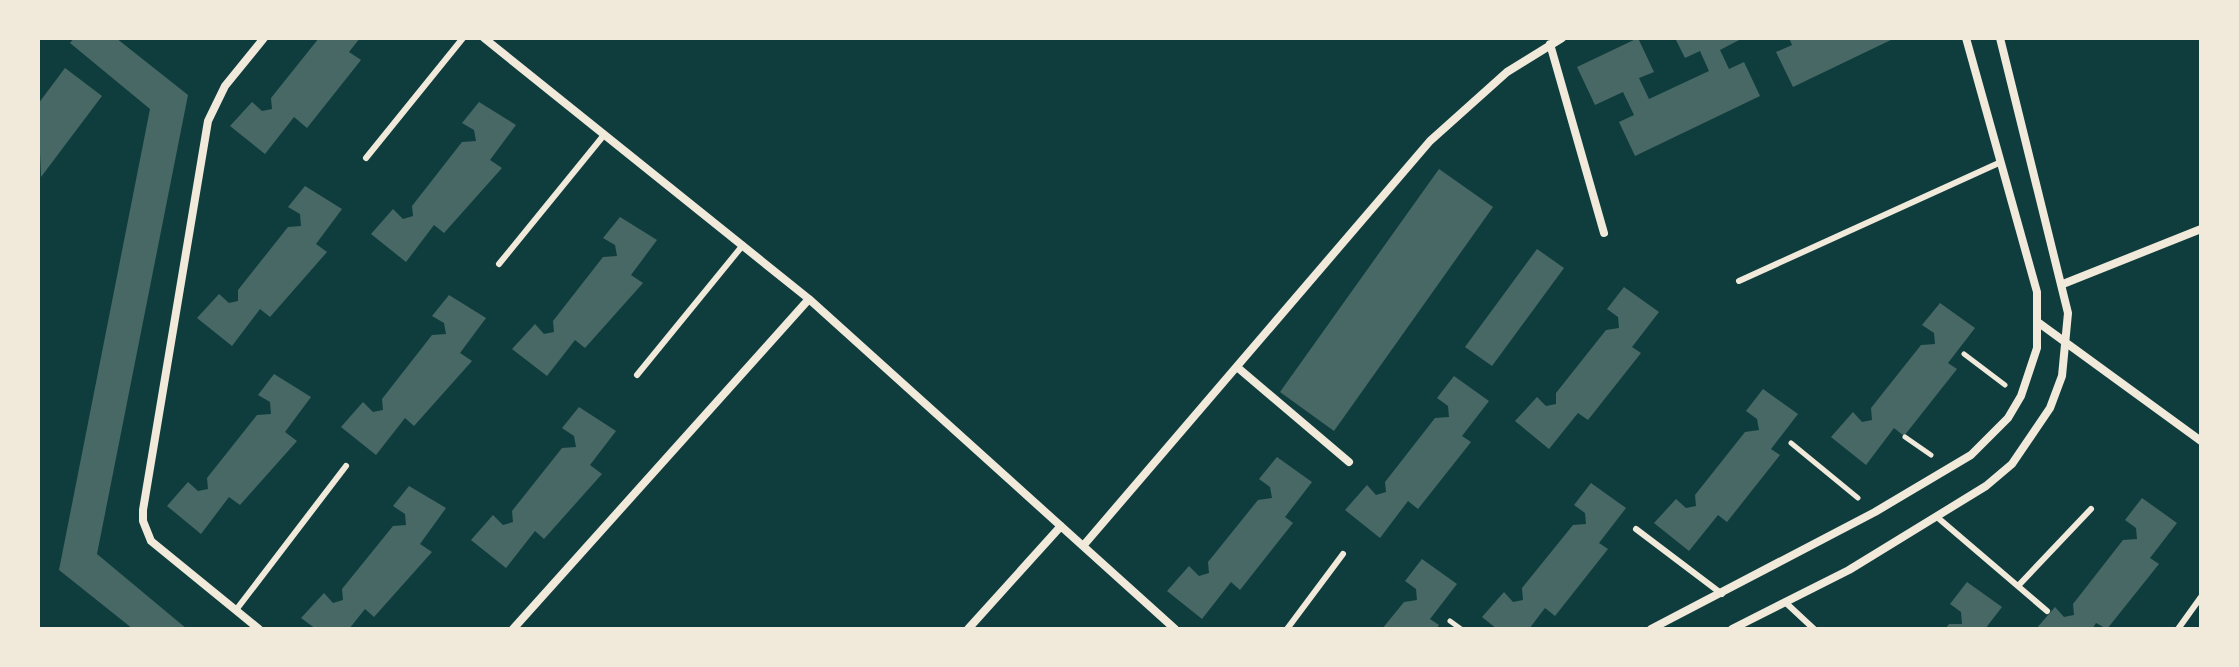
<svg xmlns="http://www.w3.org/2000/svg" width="2239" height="667" viewBox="0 0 2239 667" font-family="'Exo 2',sans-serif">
<rect width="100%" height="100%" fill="#0f3d3e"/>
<path fill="#486865" d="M74,38H116L188,95L97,554L187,629H133L59,570L150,109L70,43Z
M319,38H360L349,52L361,60L307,128L294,117L265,154L230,126L252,102L262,111L272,109L271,98Z
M1638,38L1654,72L1639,78L1649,99L1709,71L1700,51L1685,58L1675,38H1743L1720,50L1729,69L1744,62L1760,96L1635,156L1619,122L1634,115L1623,92L1595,105L1577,67Z
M1789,38H1895L1793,87L1776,52L1792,45Z
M65,68L102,96L41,177L38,104Z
M479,102L516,125L490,160L502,168L444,233L434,225L406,262L371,234L393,209L403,219L413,216L412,206L462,142L476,141L474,130L462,123Z
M1439,169L1493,207L1334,431L1280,392Z
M305,186L342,209L316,244L327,252L270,317L260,309L232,346L197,318L219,294L229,303L238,301V290L288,227L301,226L300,214L288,207Z
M620,217L657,240L631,275L643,283L585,348L575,340L547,376L512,349L535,324L544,334L554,332L553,321L603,257L617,256L615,245L603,238Z
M1537,249L1564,268L1492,366L1465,347Z
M1624,287L1659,312L1632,347L1641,353L1588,420L1578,413L1549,449L1515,421L1537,397L1546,406L1556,404V393L1606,330L1619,328L1618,317L1607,309Z
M449,295L486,318L460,353L472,361L414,426L405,418L376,455L341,427L363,402L373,412L383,410L382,399L432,335L446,334L444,323L432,316Z
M1940,303L1975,328L1948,363L1957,369L1904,436L1894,428L1866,465L1831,437L1853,412L1862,422L1872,420L1871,408L1921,345L1935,344L1934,333L1922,325Z
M274,374L311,397L285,432L297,441L240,505L229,497L201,534L167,506L188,482L198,491L208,489L207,478L257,415L271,414L270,402L258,395Z
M1454,376L1489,401L1462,436L1471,442L1418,509L1408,501L1380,538L1345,510L1367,485L1376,495L1386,492L1385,482L1435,418L1449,417L1448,406L1437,398Z
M1763,389L1798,414L1771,449L1780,455L1727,522L1718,515L1689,551L1654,523L1676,499L1686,508L1696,506L1695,495L1745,432L1759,430L1757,419L1746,411Z
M579,407L616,431L590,465L602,474L544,539L535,531L506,568L471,540L493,515L503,525L513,522L512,511L562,448L576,447L574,436L562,428Z
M1277,457L1312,482L1285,517L1293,523L1240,590L1231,582L1202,619L1167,591L1189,566L1199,576L1209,573L1208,562L1258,500L1272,498L1270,487L1259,479Z
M1591,483L1626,508L1599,543L1608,549L1555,616L1545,608L1529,629H1497L1482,617L1504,592L1513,602L1523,600L1522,588L1573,525L1586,524L1585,513L1574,505Z
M409,486L446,508L420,544L432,552L374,617L365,609L349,629H316L301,618L324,593L333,603L343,600L342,589L393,526L406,525L405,514L393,506Z
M2142,498L2177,523L2150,558L2159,564L2107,629L2096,623L2092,629H2036L2055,607L2064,617L2074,615L2073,604L2123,540L2137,539L2136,528L2125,520Z
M1422,559L1457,584L1430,619L1439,625L1436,629H1382L1404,602L1417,600L1416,589L1405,581Z
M1967,582L2002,607L1985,629H1945L1949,624H1962L1961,612L1950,604Z"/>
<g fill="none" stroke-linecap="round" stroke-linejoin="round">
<path stroke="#f1e9da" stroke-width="5" d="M1964,354L2005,385
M1905,437L1931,455
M1791,443L1858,498
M1450,621L1461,629"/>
<path stroke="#f1e9da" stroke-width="6" d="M366,158L463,38
M499,264L604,135
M1739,281L2001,162
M637,375L743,245
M1937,517L2047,611
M1636,529L1722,594
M2018,586L2091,509
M1785,602L1814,629
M236,610L346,466
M1287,629L1343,554
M2178,629L2201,597"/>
<path stroke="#f1e9da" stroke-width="8" d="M484,38L809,299L1175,629
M1550,44L1604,233
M2063,284L2201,229
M2039,323L2201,441
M1237,367L1349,462
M1083,546L1430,141L1507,72L1562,38
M259,629L151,541L143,521V510L208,121L225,86L264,38
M513,629L809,299
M968,629L1061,526
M1651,629L1875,512L1971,455L2008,418L2021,396L2037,348V292L1966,38
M1732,629L1849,570L1986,486L2012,464L2050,408L2062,376L2068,313L2000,38"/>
</g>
<rect width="2239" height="667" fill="none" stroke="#f1e9da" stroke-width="80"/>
</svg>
